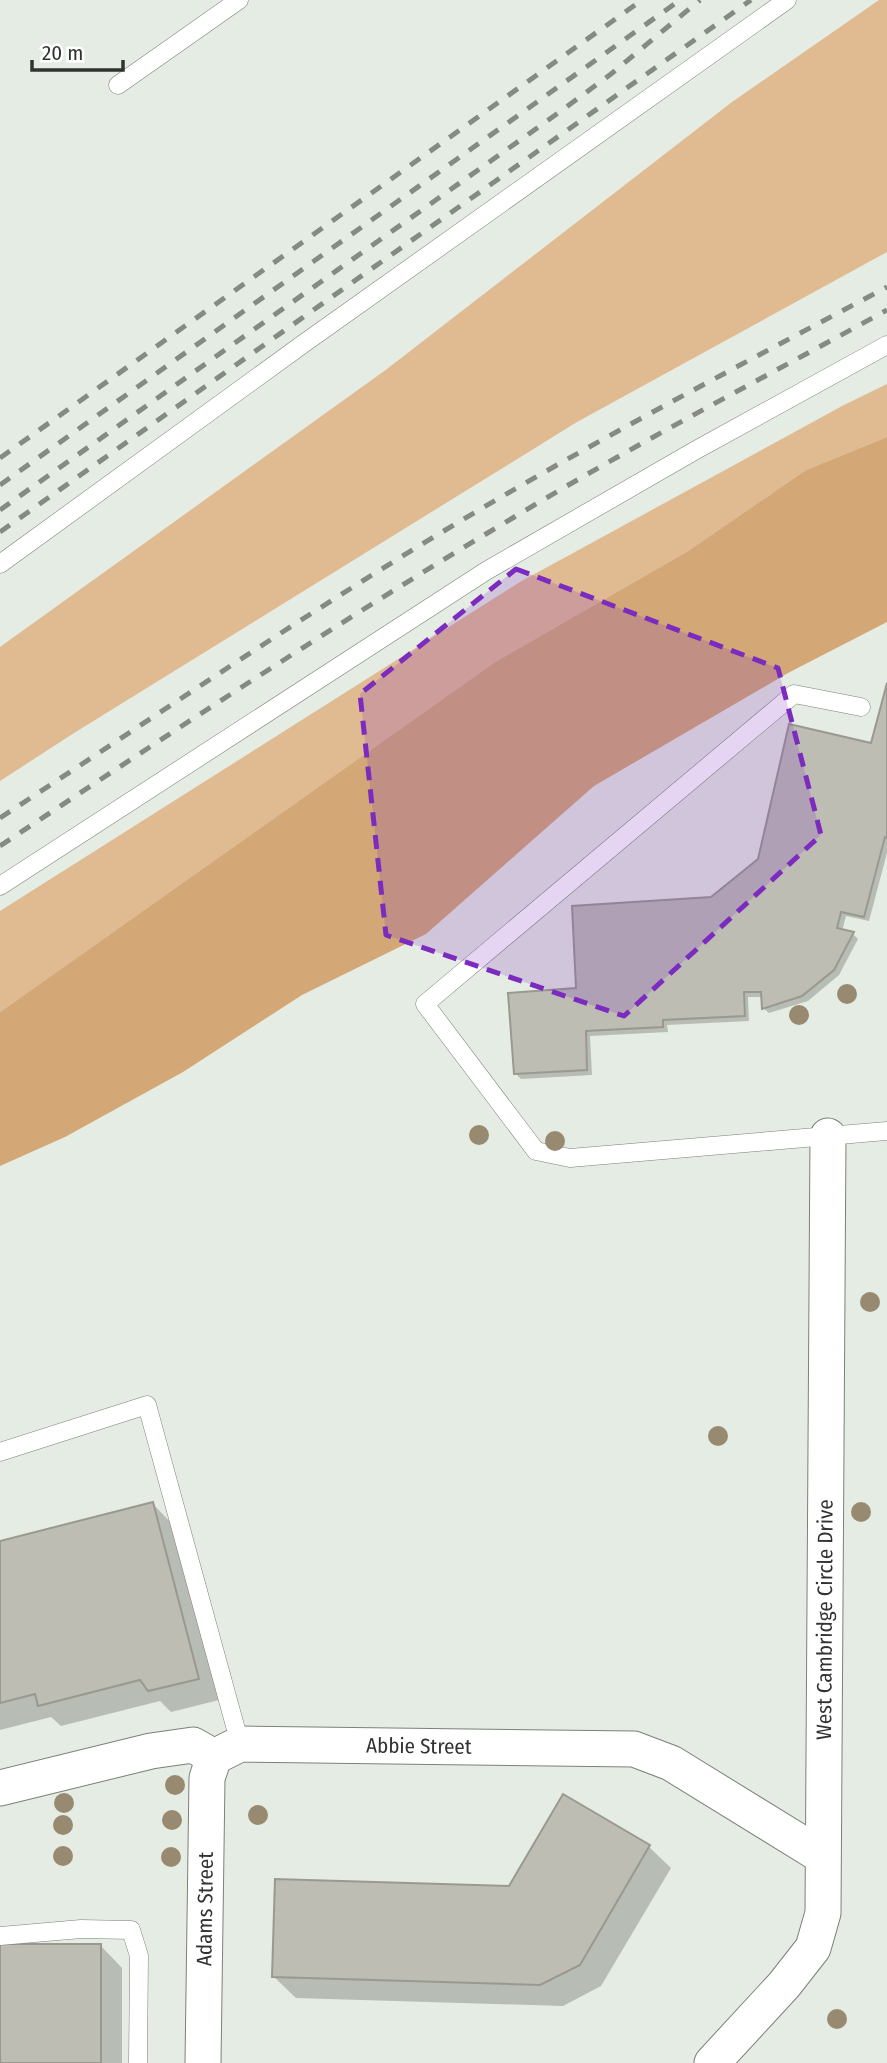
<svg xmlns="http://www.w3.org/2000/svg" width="887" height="2063" viewBox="0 0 887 2063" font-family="'Fira Sans Condensed',sans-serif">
<rect width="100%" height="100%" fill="#e5ece3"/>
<path fill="#e0ba91" d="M879,0H887V252L577,422L74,733L0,781V647L387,369L732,102Z
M887,384V437L806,470L688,551L495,662L0,1012V911L520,582L844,405Z"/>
<path fill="#d4a876" d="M887,437V622L788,673L594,786L426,934L302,995L183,1072L65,1137L0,1166V1012L495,662L688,551L806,470Z"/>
<path fill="#0003" d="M887,690V853L869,921L846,916L842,931L853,934L858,939L839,975L808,1001L769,1013L763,1008V997H748L749,1021L667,1025L668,1032L590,1036L592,1075L521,1079L516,1074L578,990L711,899L759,860L872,745Z
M153,1504L174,1526L219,1700L171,1712L160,1701L61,1726L51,1717L0,1730V1543Z
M563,1797L649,1847L671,1868L601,1986L563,2006L296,1998L274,1977L510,1888Z
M0,1946H101L122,1968V2063H0Z"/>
<path fill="#bdbdb3" stroke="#9a9990" stroke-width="2" d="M887,683V838L885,837L864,917L841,912L837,928L854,932L834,970L802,996L762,1009L761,992H744L745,1016L663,1020V1027L586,1031L587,1070L514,1074L508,993L576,988L572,906L711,897L758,859L789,724L871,743Z
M153,1502L199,1679L148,1691L140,1680L38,1706L35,1694L0,1703V1541Z
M563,1794L650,1845L580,1965L540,1985L272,1977L275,1879L509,1886Z
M0,1944H101V2063H0Z"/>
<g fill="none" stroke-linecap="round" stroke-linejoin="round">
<defs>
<path id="service" d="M118,85L239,0
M0,564L303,344L787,0
M861,707L794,694L425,1004L536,1151L570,1158L887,1131
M0,886L486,571L696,450L887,345
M0,1452L147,1405L240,1744
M0,1936L81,1929L131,1930L139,1956L138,2063"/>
<g id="minor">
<path id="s1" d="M0,1788L151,1751L193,1745L214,1757L240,1744L634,1749L671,1763L822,1856"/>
<path id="s2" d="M203,2063L207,1778L214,1757"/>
<path id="s3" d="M712,2063L784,1985L813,1948L823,1913L828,1136"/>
</g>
</defs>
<use href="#service" stroke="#7b8179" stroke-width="19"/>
<use href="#minor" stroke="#7b8179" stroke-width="37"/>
<use href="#service" stroke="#fff" stroke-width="18"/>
<use href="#minor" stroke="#fff" stroke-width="35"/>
<path stroke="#858a84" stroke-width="5" stroke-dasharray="12 12" stroke-linecap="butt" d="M0,458L642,0
M0,485L680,0
M0,510L561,111L611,74L700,0
M0,532L751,0
M0,818C159,714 316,606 479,510C613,431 750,360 887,287
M0,846C172,732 344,618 521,513C641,441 765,377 887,310"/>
</g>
<g fill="#988a71">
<circle cx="847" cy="994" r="10"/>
<circle cx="799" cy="1015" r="10"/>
<circle cx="479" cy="1135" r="10"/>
<circle cx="555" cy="1141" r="10"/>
<circle cx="870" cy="1302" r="10"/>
<circle cx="718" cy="1436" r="10"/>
<circle cx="861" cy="1512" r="10"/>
<circle cx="175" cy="1785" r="10"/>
<circle cx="64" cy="1803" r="10"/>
<circle cx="258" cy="1815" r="10"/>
<circle cx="172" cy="1820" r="10"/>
<circle cx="63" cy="1825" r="10"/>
<circle cx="63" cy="1856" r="10"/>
<circle cx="171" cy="1857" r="10"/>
<circle cx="837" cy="2019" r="10"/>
</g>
<path fill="#7b2cbf" fill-opacity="0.2" stroke="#7b2cbf" stroke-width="5" stroke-dasharray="14 9" stroke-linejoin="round" d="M516,569L778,668L821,835L624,1016L386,935L360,694Z"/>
<g text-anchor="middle" stroke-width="5" stroke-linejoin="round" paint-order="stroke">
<g font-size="21" fill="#313330" stroke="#fff">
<text dy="7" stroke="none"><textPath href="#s3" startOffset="483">West Cambridge Circle Drive</textPath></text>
<text dy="7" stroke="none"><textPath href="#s1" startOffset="430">Abbie Street</textPath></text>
<text dy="7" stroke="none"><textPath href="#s2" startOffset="154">Adams Street</textPath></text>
</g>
</g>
<path d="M32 60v10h91v-10" fill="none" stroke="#313330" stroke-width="3.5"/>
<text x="42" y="60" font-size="21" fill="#313330" stroke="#ffffff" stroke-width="5" paint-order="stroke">20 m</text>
</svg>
